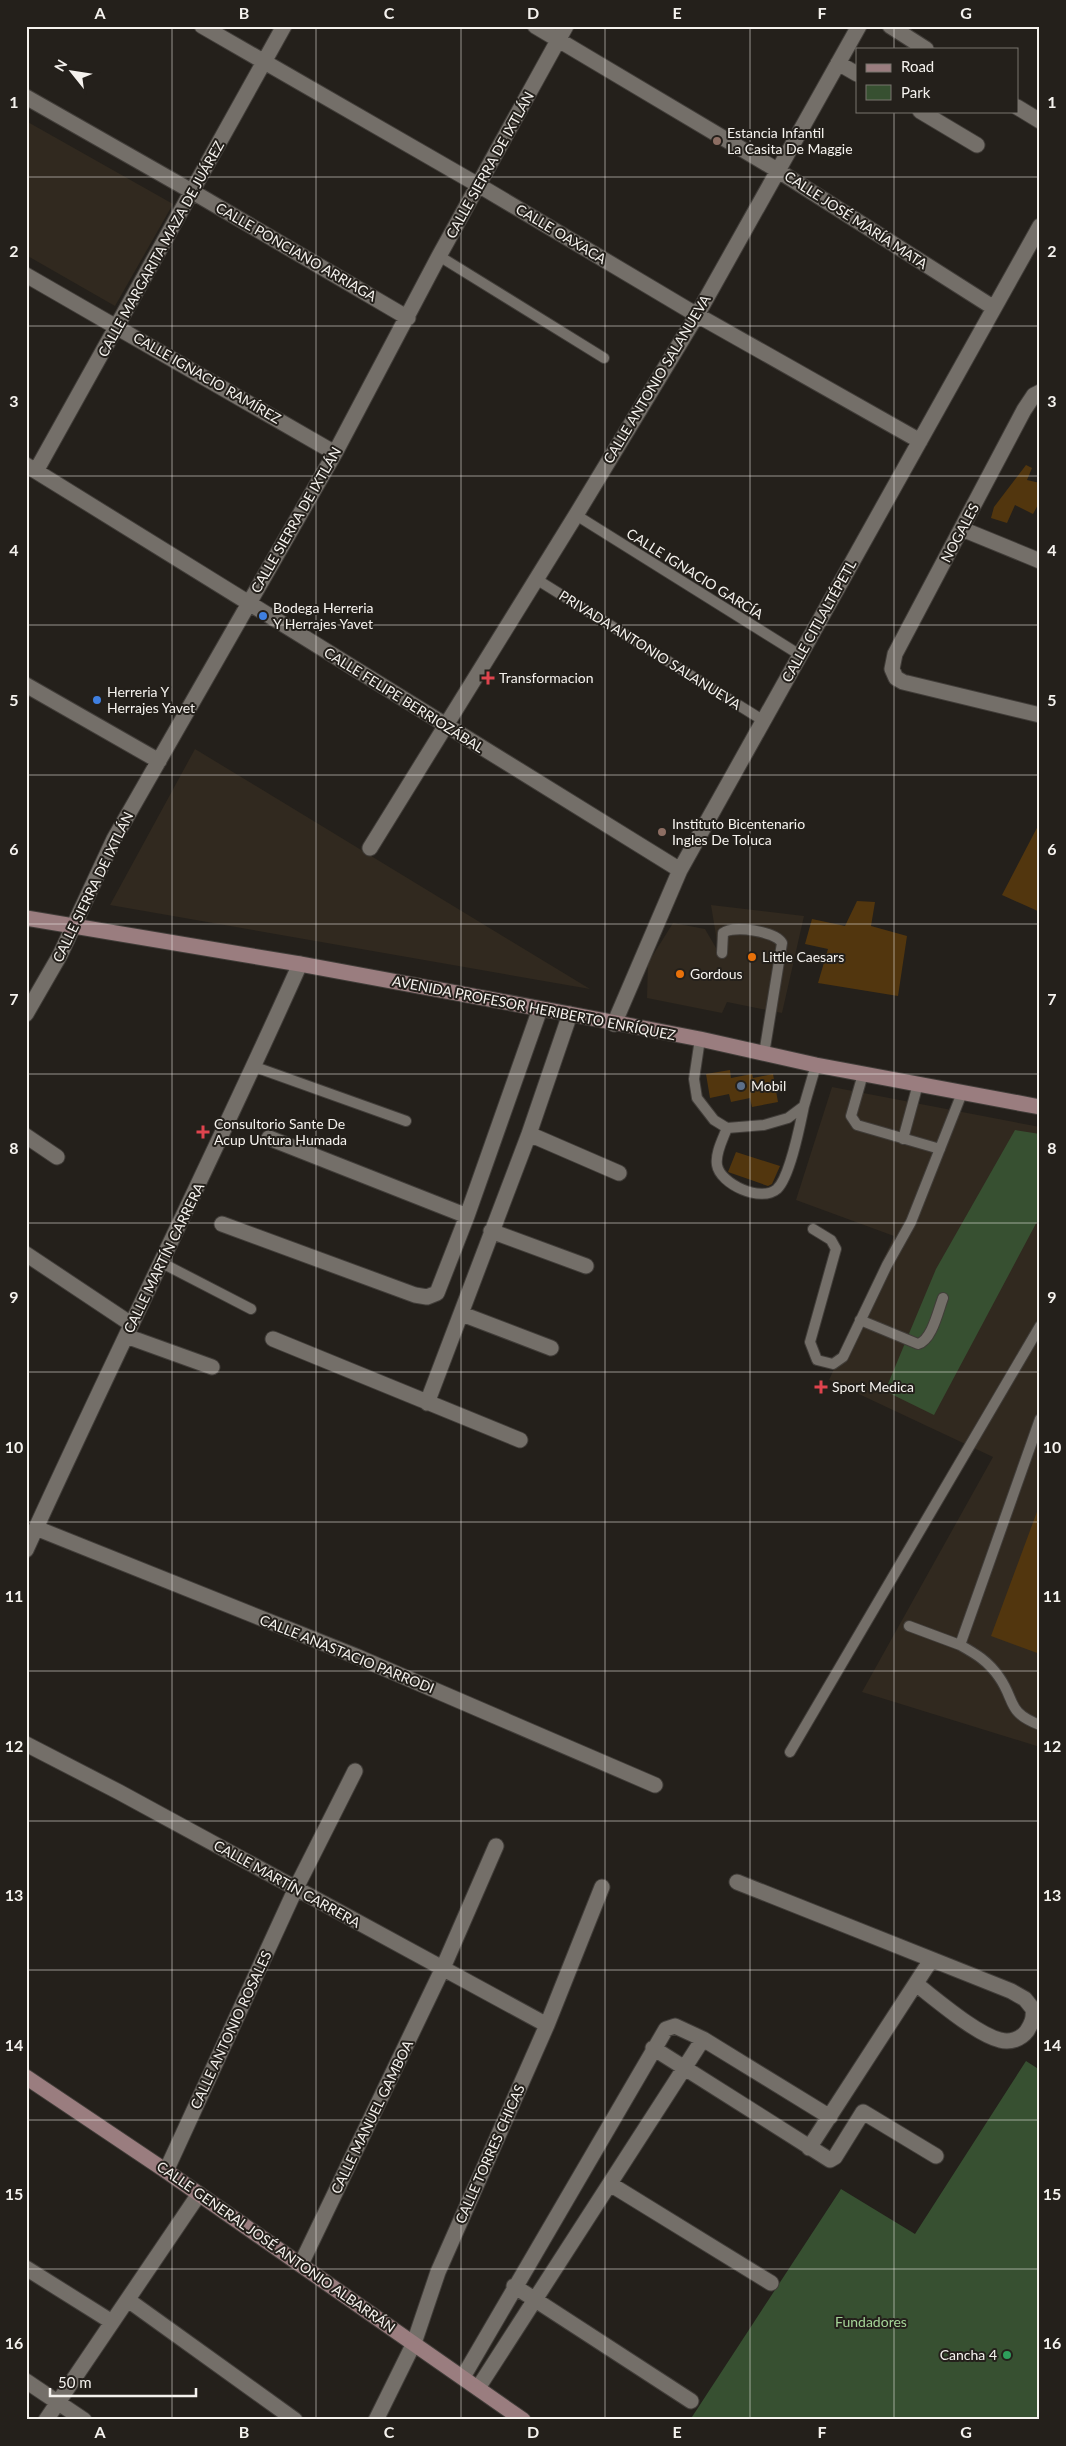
<svg xmlns="http://www.w3.org/2000/svg" width="1066" height="2446" viewBox="0 0 1066 2446" font-family="Lato,sans-serif">
<rect width="100%" height="100%" fill="#24201b"/>
<path fill="#31291f" d="M26,121L173,204L115,306L26,255Z
M195,749L590,989L110,905Z
M711,905L804,916L782,1013L727,1002L722,1013L647,998L648,963L673,923L705,929L719,953Z
M832,1087L1040,1127V1747L862,1692L993,1457L829,1380L894,1236L796,1200Z"/>
<path fill="#375031" d="M1015,1130L1040,1134V1216L934,1415L885,1391L936,1269Z
M1026,2061L1040,2070V2420H690L841,2189L915,2234Z"/>
<path fill="#52360e" d="M1026,465L1032,468L1027,480L1040,483V501L1033,514L1015,505L1007,523L991,518L994,507Z
M1040,822V912L1002,895Z
M857,901L875,902L871,926L907,936L898,996L818,983L828,949L805,944L812,919L845,926Z
M730,1070L731,1078L752,1074L753,1078L773,1074L778,1102L752,1107L750,1098L731,1102L729,1094L710,1098L706,1074Z
M736,1152L780,1166L772,1184L768,1186L728,1172Z
M1038,1509H1040V1654L991,1636Z"/>
<g fill="none" stroke-linecap="round" stroke-linejoin="round">
<defs>
<path id="lane" d="M439,256L604,358
M576,515L800,655
M536,579L764,721
M722,953L723,933C733,925 775,931 782,943L764,1054
M700,1039L694,1079L697,1098L714,1120L727,1128L764,1125L788,1118L804,1106L816,1065
M255,1067L406,1121
M863,1074L851,1116L857,1125L940,1149
M727,1128C723,1139 715,1153 717,1165C720,1184 761,1203 777,1189C790,1177 800,1125 804,1106
M903,1139L918,1084
M813,1229L831,1240L836,1249L810,1342L817,1360L833,1364L843,1357L887,1265L911,1222L962,1093
M162,1263L251,1309
M860,1320L918,1344C932,1340 938,1311 943,1298
M909,1626L960,1645L1040,1419
M960,1645C976,1654 988,1661 999,1677C1016,1701 1006,1712 1040,1725
M790,1752L1040,1326"/>
<path id="street" d="M202,26L480,186L697,315L920,441
M535,26L777,170L994,308
M890,26L926,49
M838,63L857,74
M26,97L193,192L408,318
M1017,107L1040,121
M920,111L977,145
M26,275L335,453
M1040,392L1034,395L1024,410L895,654L892,669L896,678L903,682L1040,715
M26,465L680,870
M36,471L284,26
M962,529L1040,561
M26,685L159,761
M370,848L576,515L697,315L859,26
M26,1014L60,955L114,839L335,453L439,256L566,26
M614,1024L680,870L1040,226
M529,1134L619,1173
M26,1136L57,1157
M269,1138L467,1216
M222,1224L415,1295L427,1297L437,1293L467,1216L540,1009
M491,1231L586,1266
M26,1254L131,1324
M462,1314L551,1348
M126,1336L212,1367
M273,1339L520,1440
M427,1403L529,1134L570,1014
M36,1528L358,1657L655,1785
M26,1550C115,1354 212,1161 300,964
M26,1744L119,1792L547,2025
M737,1882L1011,1991L1025,1999L1033,2009C1034,2018 1032,2023 1027,2031C1021,2039 1010,2043 1000,2040C976,2034 937,2000 916,1984
M653,2048L830,2160L835,2157L863,2112L936,2156
M809,2148L931,1960
M166,2171L296,1888L355,1771
M610,2184L771,2283
M301,2264L442,1970L496,1846
M26,2268L112,2322
M514,2286L691,2401
M128,2300L295,2420
M463,2377L666,2029L675,2026L703,2039L830,2117
M26,2381L84,2420
M478,2388L703,2039
M46,2420L199,2194
M376,2420L414,2343L438,2272L547,2025L602,1887"/>
<path id="secondary" d="M26,918L300,964L570,1014L700,1039L816,1065L1040,1107
M26,2077L166,2171L523,2420"/>
</defs>
<use href="#lane" stroke="#413d39" stroke-width="12"/>
<use href="#street" stroke="#413d39" stroke-width="17"/>
<use href="#secondary" stroke="#413d39" stroke-width="17"/>
<use href="#lane" stroke="#746f69" stroke-width="10"/>
<use href="#street" stroke="#746f69" stroke-width="15"/>
<use href="#secondary" stroke="#9a7d7f" stroke-width="15"/>
</g>
<path fill="none" stroke="#f5f2ee" stroke-width="1" stroke-opacity="0.55" d="M172,26V2420M316,26V2420M461,26V2420M605,26V2420M750,26V2420M894,26V49M894,111V2420M26,177H1040M26,326H1040M26,476H1040M26,625H1040M26,775H1040M26,924H1040M26,1074H1040M26,1223H1040M26,1372H1040M26,1522H1040M26,1671H1040M26,1821H1040M26,1970H1040M26,2120H1040M26,2269H1040"/>
<g fill="#8d6e63" stroke="#24201b" stroke-width="2">
<circle cx="717" cy="141" r="5"/>
<circle cx="662" cy="832" r="5"/>
</g>
<g fill="#3f7fe0" stroke="#24201b" stroke-width="2">
<circle cx="263" cy="616" r="5"/>
<circle cx="97" cy="700" r="5"/>
</g>
<g fill="#e0444e" stroke="#24201b" stroke-width="2">
<path d="M485.5 670.5h5v5h5v5h-5v5h-5v-5h-5v-5h5z"/>
<path d="M200.5 1124.5h5v5h5v5h-5v5h-5v-5h-5v-5h5z"/>
<path d="M818.5 1379.5h5v5h5v5h-5v5h-5v-5h-5v-5h5z"/>
</g>
<g fill="#e8710a" stroke="#24201b" stroke-width="2">
<circle cx="752" cy="957" r="5"/>
<circle cx="680" cy="974" r="5"/>
</g>
<circle fill="#5c6f8a" stroke="#24201b" stroke-width="2" cx="741" cy="1086" r="5"/>
<circle fill="#2e9e5b" stroke="#24201b" stroke-width="2" cx="1007" cy="2355" r="5"/>
<g text-anchor="middle" stroke-width="4" stroke-linejoin="round" paint-order="stroke">
<g font-size="14" fill="#f5f2ee" stroke="#24201b" text-anchor="start">
<text x="727" y="138">Estancia Infantil<tspan x="727" dy="16">La Casita De Maggie</tspan></text>
<text x="273" y="613">Bodega Herreria<tspan x="273" dy="16">Y Herrajes Yavet</tspan></text>
<text x="499" y="683">Transformacion</text>
<text x="107" y="697">Herreria Y<tspan x="107" dy="16">Herrajes Yavet</tspan></text>
<text x="672" y="829">Instituto Bicentenario<tspan x="672" dy="16">Ingles De Toluca</tspan></text>
<text x="762" y="962">Little Caesars</text>
<text x="690" y="979">Gordous</text>
<text x="751" y="1091">Mobil</text>
<text x="214" y="1129">Consultorio Sante De<tspan x="214" dy="16">Acup Untura Humada</tspan></text>
<text x="832" y="1392">Sport Medica</text>
<text x="997" y="2360" text-anchor="end">Cancha 4</text>
</g>
<g font-size="14" fill="#f5f2ee" stroke="#24201b">
<text transform="translate(490 165) rotate(-61)" y="5">CALLE SIERRA DE IXTLÁN</text>
<text transform="translate(856 220) rotate(33)" y="5">CALLE JOSÉ MARÍA MATA</text>
<text transform="translate(561 234) rotate(31)" y="5">CALLE OAXACA</text>
<text transform="translate(161 249) rotate(-61)" y="5">CALLE MARGARITA MAZA DE JUÁREZ</text>
<text transform="translate(296 252) rotate(30)" y="5">CALLE PONCIANO ARRIAGA</text>
<text transform="translate(207 378) rotate(30)" y="5">CALLE IGNACIO RAMÍREZ</text>
<text transform="translate(657 379) rotate(-59)" y="5">CALLE ANTONIO SALANUEVA</text>
<text transform="translate(296 520) rotate(-60)" y="5">CALLE SIERRA DE IXTLÁN</text>
<text transform="translate(960 533) rotate(-62)" y="5">NOGALES</text>
<text transform="translate(695 574) rotate(32)" y="5">CALLE IGNACIO GARCÍA</text>
<text transform="translate(819 621) rotate(-61)" y="5">CALLE CITLALTÉPETL</text>
<text transform="translate(650 650) rotate(32)" y="5">PRIVADA ANTONIO SALANUEVA</text>
<text transform="translate(404 700) rotate(32)" y="5">CALLE FELIPE BERRIOZÁBAL</text>
<text transform="translate(93 887) rotate(-64)" y="5">CALLE SIERRA DE IXTLÁN</text>
<text transform="translate(534 1008) rotate(11)" y="5">AVENIDA PROFESOR HERIBERTO ENRÍQUEZ</text>
<text transform="translate(164 1258) rotate(-64)" y="5">CALLE MARTÍN CARRERA</text>
<text transform="translate(347 1654) rotate(22)" y="5">CALLE ANASTACIO PARRODI</text>
<text transform="translate(287 1884) rotate(29)" y="5">CALLE MARTÍN CARRERA</text>
<text transform="translate(231 2030) rotate(-65)" y="5">CALLE ANTONIO ROSALES</text>
<text transform="translate(372 2117) rotate(-64)" y="5">CALLE MANUEL GAMBOA</text>
<text transform="translate(490 2154) rotate(-66)" y="5">CALLE TORRES CHICAS</text>
<text transform="translate(276 2247) rotate(35)" y="5">CALLE GENERAL JOSÉ ANTONIO ALBARRÁN</text>
</g>
<g font-size="14" fill="#a5d598" stroke="#24201b">
<text x="871" y="2327">Fundadores</text>
</g>
</g>
<rect width="1066" height="2446" fill="none" stroke="#24201b" stroke-width="55"/>
<rect x="856" y="48" width="162" height="65" fill="#24201b" stroke="#78746f"/>
<rect x="866" y="64" width="25" height="8" fill="#9a7d7f" stroke="#78746f"/>
<text x="901" y="72" font-size="15" fill="#f5f2ee">Road</text>
<rect x="866" y="85" width="25" height="15" fill="#375031" stroke="#78746f"/>
<text x="901" y="98" font-size="15" fill="#f5f2ee">Park</text>
<g transform="translate(72 72) rotate(300)" stroke="#24201b" stroke-width="4" paint-order="stroke">
<path d="M0-4L9 19L0 12L-9 19Z" fill="#f5f2ee"/>
<text y="-8" font-size="14" font-weight="bold" text-anchor="middle" fill="#f5f2ee">N</text>
</g>
<path d="M50 2388v8h146v-8" fill="none" stroke="#f5f2ee" stroke-width="2.5"/>
<text x="58" y="2388" font-size="15" fill="#f5f2ee" stroke="#24201b" stroke-width="4" paint-order="stroke">50 m</text>
<rect x="28" y="28" width="1010" height="2390" fill="none" stroke="#f5f2ee" stroke-width="2"/>
<g font-size="16" text-anchor="middle" font-weight="bold" fill="#f5f2ee">
<text x="100" y="19">A</text>
<text x="244" y="19">B</text>
<text x="389" y="19">C</text>
<text x="533" y="19">D</text>
<text x="677" y="19">E</text>
<text x="822" y="19">F</text>
<text x="966" y="19">G</text>
<text x="14" y="108">1</text>
<text x="1052" y="108">1</text>
<text x="14" y="257">2</text>
<text x="1052" y="257">2</text>
<text x="14" y="407">3</text>
<text x="1052" y="407">3</text>
<text x="14" y="556">4</text>
<text x="1052" y="556">4</text>
<text x="14" y="706">5</text>
<text x="1052" y="706">5</text>
<text x="14" y="855">6</text>
<text x="1052" y="855">6</text>
<text x="14" y="1005">7</text>
<text x="1052" y="1005">7</text>
<text x="14" y="1154">8</text>
<text x="1052" y="1154">8</text>
<text x="14" y="1303">9</text>
<text x="1052" y="1303">9</text>
<text x="14" y="1453">10</text>
<text x="1052" y="1453">10</text>
<text x="14" y="1602">11</text>
<text x="1052" y="1602">11</text>
<text x="14" y="1752">12</text>
<text x="1052" y="1752">12</text>
<text x="14" y="1901">13</text>
<text x="1052" y="1901">13</text>
<text x="14" y="2051">14</text>
<text x="1052" y="2051">14</text>
<text x="14" y="2200">15</text>
<text x="1052" y="2200">15</text>
<text x="14" y="2349">16</text>
<text x="1052" y="2349">16</text>
<text x="100" y="2438">A</text>
<text x="244" y="2438">B</text>
<text x="389" y="2438">C</text>
<text x="533" y="2438">D</text>
<text x="677" y="2438">E</text>
<text x="822" y="2438">F</text>
<text x="966" y="2438">G</text>
</g>
</svg>
